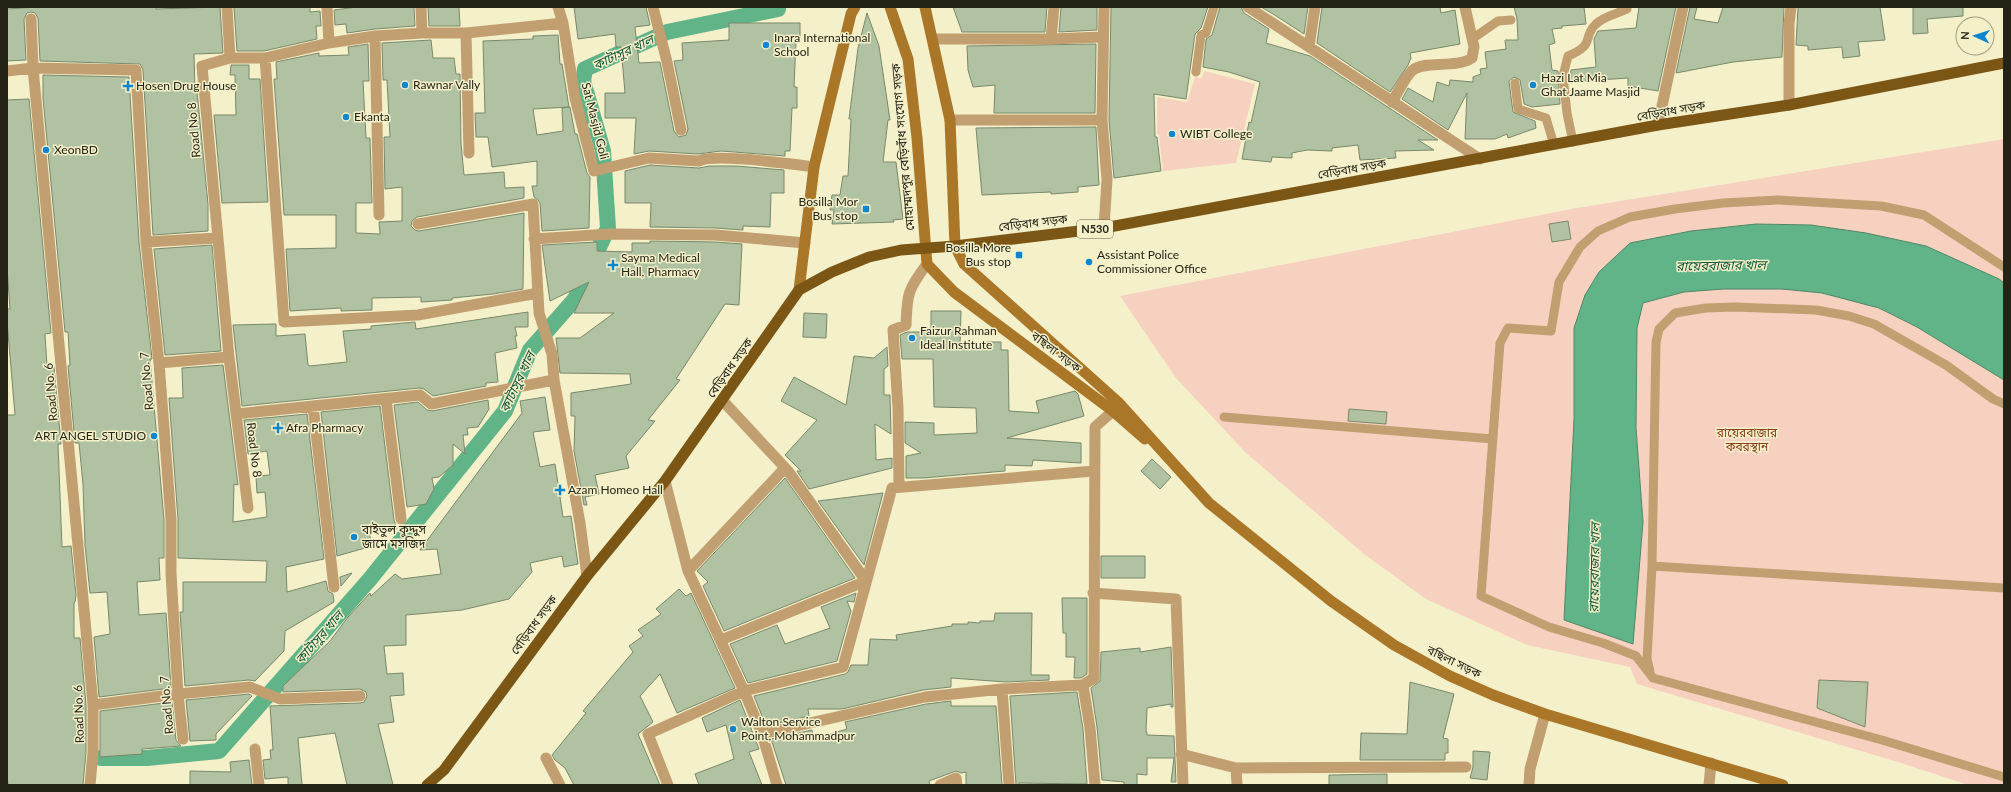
<svg xmlns="http://www.w3.org/2000/svg" width="2011" height="792" viewBox="0 0 2011 792" font-family="Lato,'Noto Sans Bengali',sans-serif">
<rect width="100%" height="100%" fill="#f4f0ca"/>
<path fill="#f7d1c0" d="M1204,71L1255,84L1236,163L1163,171L1159,135L1157,134V97L1187,102L1195,77L1202,78Z
M2004,139V785H1968L1901,763L1637,684L1630,667L1527,645L1426,599L1364,554L1245,452L1176,378L1120,296L1577,208Z"/>
<path fill="#61b388" stroke="#4f8866" d="M1756,224L1811,225L1866,233L1926,246L1999,279L2004,283V380L1917,327L1879,308L1822,293L1782,289H1723L1684,292L1643,303L1637,328L1636,428L1643,522L1633,644L1564,620L1574,419V328L1585,295L1599,272L1630,243L1691,231Z"/>
<g fill="none" stroke-linecap="round" stroke-linejoin="round">
<path stroke="#61b388" stroke-width="16" d="M101,758H147L219,751L370,579L505,411L530,350L575,299L608,228L603,151L583,81L585,69L667,32L778,9"/>
</g>
<path fill="#b1c2a2" stroke="#78886a" d="M38,7H156V9L220,7L223,53L194,54L195,91H197L208,204V231L153,235L143,70L140,64L40,61L38,18L35,13L31,12L27,13L24,19L26,60L7,61V9Z
M234,7H310V12L320,11L321,26H316L317,39L264,51H237Z
M357,7H414L415,26L375,29L347,33L346,24L335,25L334,10Z
M428,7H459L460,26H429Z
M574,7H646L650,25L635,27L639,63L660,62L674,131L679,137L686,135L688,129L674,61L683,60L682,43L729,40V23H800V41H796L794,87H797V108H792L790,151H785V156L721,151L698,154L649,151L634,154L636,118H605V93H625L621,47H616L615,34L578,39Z
M953,7H1047L1045,32H962Z
M1061,7H1097V30L1059,32Z
M1111,7H1208L1201,28L1195,34L1186,99L1154,94L1155,137H1157L1161,171L1114,178L1109,120Z
M1220,7H1241L1244,13L1269,29L1266,43L1310,56L1438,140H1418L1434,150L1395,151L1396,158L1360,160L1358,145L1332,148V151L1307,150L1292,153V158L1272,157L1271,162L1242,159L1249,122L1251,123L1260,82L1229,72L1203,67L1206,39L1212,35Z
M1261,7H1308L1304,34L1273,14Z
M1322,7H1440L1441,13L1455,10L1460,44L1410,53L1411,58L1408,65L1390,92L1317,43Z
M1514,7H1584L1586,24L1562,26V28L1552,29L1555,43L1549,45L1552,70L1558,71L1560,104L1532,107L1524,104L1520,80L1514,77L1509,81L1513,112L1535,121L1536,128L1508,138L1507,134L1495,139H1465L1467,93L1448,130L1402,99L1408,88L1433,102L1437,82L1449,86L1450,80L1473,82V77L1481,74L1480,69L1487,68L1485,52L1506,49L1505,40H1518L1517,19Z
M1639,7H1676L1658,91L1628,86V78L1570,82L1571,70L1596,67L1594,39L1598,31L1636,28Z
M1690,7H1697L1694,19L1718,23L1723,7H1784L1782,57L1733,62L1676,73Z
M1798,7H1880L1885,40L1858,42L1860,56L1843,58L1842,47L1808,50V46L1796,45Z
M1913,7H1963V16L1927,19L1928,33L1913,34Z
M867,13L879,46L890,120H888L883,162H896L903,219L893,220L894,222L832,224L834,210H830L832,195H840L843,176H848L851,119H849L858,48Z
M558,35L560,64H562L569,107L533,109L537,135L563,131L562,108L570,107L575,134H577L587,173L590,177L589,228L542,231L540,203L538,200L534,197L532,186H537V161L492,167L488,137H476L475,113H485L483,41L533,39V36Z
M431,40L433,58H454L456,74H460L461,143L464,175L504,172L505,188L524,187V198L417,217L412,221L411,226L415,230L419,231L524,213L523,289L493,294L452,298V300L421,302V297L372,298V310L341,311V308L290,311L286,249L336,248V215H284L274,79H277L276,62L319,53V56L349,55L348,47L368,44L369,81H363L366,138H370L372,203H356V233L380,234L379,222L402,221V187L385,189L384,137H390L387,80H383L382,43Z
M1096,44L1095,113H994L995,85L973,87L968,70L967,46Z
M231,65H249V79H260L268,202L222,203L214,115H236L235,75H230Z
M43,75L129,77L139,242L152,359H150L164,520V558H159L160,580L137,582L139,615L166,613L171,688L99,697L94,637L110,634L107,592L90,593L85,545L83,484L79,443H75L68,366L70,365L68,332H65L43,98Z
M29,99L51,333L45,334L47,367H54L61,444H58L62,547L71,546L76,595L75,602L74,603V638H80L86,705V752L83,785H8L7,773V415H15L7,321V309H10L7,267V100Z
M1096,127L1099,185L1078,187V192L1051,194V192L982,195L976,128Z
M650,165L699,168L709,166H736L784,170V193H771L770,227L743,226V230L716,228L650,227L651,203H625V171Z
M1568,221L1571,239L1552,242L1549,224Z
M650,241L716,242L742,244L739,305L725,304L676,379L680,380L648,420L655,421L626,456L629,468L595,475L599,494L585,497L587,505H584L574,451L575,416H571V393L631,384L630,374L560,373L556,338H580L614,313H574L589,282L550,301L542,245L597,242V251L632,252V243H650Z
M212,245L221,351L165,355L154,249Z
M931,311H961L960,347L986,349V342H1001V350H1008L1009,411L1039,413L1036,401L1075,391L1078,394L1084,416L1007,438L1081,443V463L1033,460L1032,466L1005,465V471L923,478H906V456L921,453L905,443V422L934,423V435L977,433L976,408L934,407L933,359H902L900,335L907,332H931Z
M528,312V327H515L517,336H515L517,348L495,353L498,382L486,383V386L433,396L424,389L419,388L242,406L233,325L276,324V336L305,334L308,365L310,366L347,362L343,331L371,329V326L415,322L416,329Z
M804,313L827,314L826,338L803,337Z
M887,347L888,366L884,369V395H890L891,434L875,424L876,460L892,458V468L809,489L797,471H801L785,455L817,420L781,401L794,377L846,405L854,356L874,358Z
M223,365L238,485L234,484L233,522L267,517L265,492L257,493L256,476L270,475L267,451L248,454L244,420L307,414L324,559L286,567L287,592L326,581L328,591L333,594L334,602L285,631L284,651L255,681L249,680L185,686L180,612H183V582H266L267,561L178,558V519L169,398H183L182,368Z
M545,397L550,430L533,432L540,467L555,464L563,517L571,516L578,564L564,567L562,556L530,563L532,572L509,599L462,610L406,615V645L384,646L387,674L403,673L404,695L390,696L394,722L378,724L393,785H347L335,733L298,738L302,785H288V777L265,779L263,760L271,759L270,750H273L270,706L360,703L364,702L367,696L366,692L360,689L283,692V686L330,641L348,617L370,593L371,596L395,574L402,579L441,574L437,549L420,550L522,413L520,401Z
M488,400L489,409L478,427L467,428L468,435H463L465,454L453,444V465L439,477L432,478L434,489L426,504L407,507L394,405L418,402L427,410L432,411Z
M380,406L394,520L397,529L369,532L372,546L337,556L321,412Z
M1349,409L1387,412L1386,424L1348,421Z
M1152,459L1171,477L1160,489L1141,471Z
M785,478L855,578L724,631L703,586L708,582L697,571Z
M883,493L864,565L818,501Z
M1101,556H1145V578H1101Z
M352,573L341,586L340,577Z
M679,589L686,596L691,593L735,688L677,713L660,674L640,696L653,722L638,734L660,785H574L565,768L555,760L552,755L586,713L583,711L633,652L629,646L643,636L638,630L661,614L656,609Z
M856,593L854,602L847,601L851,611L837,661L748,683L730,644L777,625L785,644L830,628L821,607Z
M1062,598H1087V674L1081,678H1074L1075,657H1066V633H1063Z
M995,613H1032L1031,675H1049V680L1006,682L951,678V687L923,690L842,709H808L809,716L766,726L754,696L845,674L848,672L851,665H868L870,639L897,640L896,635L952,626V624H968V622L980,623V621H994Z
M1171,647L1173,707H1171V704L1147,708L1146,732H1147V735L1174,736L1176,782H1171L1174,758H1147V775L1137,774V785H1124V782L1102,780L1097,727L1091,688L1100,681L1101,652L1140,648V652Z
M1819,680L1868,682L1865,727L1817,708Z
M1410,682L1454,694L1443,738L1448,739V753H1445V760H1360L1361,733L1407,734Z
M1077,692L1083,729L1087,784L1019,783V785H1016L1010,696Z
M249,694L252,696L216,734V740L190,741L186,700Z
M740,700L759,749L749,752L762,785H699L695,774L734,759L726,725L707,732L702,718Z
M951,701V706H996L1002,785H966V772L961,773L956,771L929,781L930,785H786L771,739L812,730L814,739L847,729L845,722L926,704Z
M172,702L176,740L181,746L142,749V754L100,757V711Z
M1473,751L1490,752L1487,780L1470,778L1473,767Z
M249,760L252,785H190V771L231,772L230,762Z
M1387,774V785H1329V775Z"/>
<g fill="none" stroke-linecap="round" stroke-linejoin="round">
<path stroke="#c29f71" stroke-width="9" d="M1472,39L1498,21L1511,20
M1196,72L1201,35L1206,33L1214,7
M1515,83L1518,109L1546,118L1554,145
M1573,142L1567,113L1563,76L1568,56C1596,45 1582,37 1596,24C1604,16 1617,14 1627,9
M2004,267L1924,215L1881,206L1778,200L1723,203L1675,209L1630,217L1598,231L1580,247L1559,282L1551,331L1508,328L1500,343L1481,596L1549,627L1603,643L1636,656L1653,678L1882,740L2004,777
M1224,417L1493,439
M1652,566L2004,588
M1650,671L1647,659L1652,566L1656,342L1659,329L1675,313L1706,308L1735,307L1816,310L1849,316L1874,324L1946,365L1993,399L2004,404"/>
<path stroke="#c29f71" stroke-width="11" d="M227,7L230,58
M327,7L329,43
M421,7L422,33
M558,7L563,23L575,98L594,171L649,158L699,161C715,153 792,164 814,167
M653,7L667,62L681,130
M1104,7L1102,120L1107,179L1104,228
M1248,7L1480,159
M31,19L33,68L93,705V752L90,785
M466,33L469,153
M375,36L379,215
M933,39H1051L1103,37
M1051,39L1054,7
M1309,47L1315,7
M265,58L284,322L418,315L538,293
M7,71L33,68L136,70L146,242L159,363L171,520V573L178,694L183,739
M1392,102C1397,94 1406,75 1413,70C1425,60 1455,69 1472,58L1474,47L1465,7
M1789,105V24L1791,7
M950,120H1102
M1658,125L1683,7
M418,224L533,204L539,313L552,354L554,380L580,523L587,576
M534,239L610,234L716,235L805,243
M146,242L217,238
M159,363L229,357
M386,399L401,519
M723,401L788,471L866,581
M313,406L334,587
M236,414L420,395L431,404L554,380
M665,481L688,571L744,691L762,734L777,785
M899,487L898,408L893,330L906,325C907,294 908,289 927,264
M248,508L229,357L202,66L230,58H265L329,43L375,36L422,33H466L563,23
M688,571L785,468
M1093,593L1176,599L1183,785
M721,640L866,581
M1083,685L1090,728L1095,785
M1002,689L1009,785
M93,705L178,694L250,687L280,699L360,696
M762,734L925,697L1002,689L1083,685L1094,678L1095,427L1113,411
M255,749L259,785
M1181,754L1236,768L1466,767
M546,758L560,785
M1236,768L1237,785
M668,785L648,734L744,691L843,667L892,488L1094,471
M940,785L956,778L957,785
M1529,785L1530,769L1545,714"/>
<path stroke="#c29f71" stroke-width="11" d="M1709,785L1711,763"/>
<path stroke="#aa7729" stroke-width="11" d="M890,7L908,59L917,138L927,264L954,292L1113,411L1145,439
M925,7L950,120L955,246L964,264L1118,402L1209,503L1331,601L1394,645L1450,676L1493,695L1545,714L1783,785
M799,290L814,167L851,14L855,7"/>
<path stroke="#7c5614" stroke-width="11" d="M427,785L444,770L587,576L665,481L799,290L832,272L869,257L901,250L955,246L1104,228L1658,125L1789,105L2004,63"/>
</g>
<g fill="#0e85cd" stroke="#f4f0ca" stroke-width="1.5">
<circle cx="766" cy="45" r="4"/>
<circle cx="405" cy="85" r="4"/>
<circle cx="1533" cy="85" r="4"/>
<path d="M126 80h4v4h4v4h-4v4h-4v-4h-4v-4h4z"/>
<circle cx="346" cy="117" r="4"/>
<circle cx="1172" cy="134" r="4"/>
<circle cx="46" cy="150" r="4"/>
<rect x="862" y="205" width="8" height="8" rx="2"/>
<rect x="1015" y="251" width="8" height="8" rx="2"/>
<circle cx="1089" cy="262" r="4"/>
<path d="M611 259h4v4h4v4h-4v4h-4v-4h-4v-4h4z"/>
<circle cx="912" cy="338" r="4"/>
<path d="M276 422h4v4h4v4h-4v4h-4v-4h-4v-4h4z"/>
<circle cx="154" cy="436" r="4"/>
<path d="M558 484h4v4h4v4h-4v4h-4v-4h-4v-4h4z"/>
<circle cx="354" cy="537" r="4"/>
<circle cx="733" cy="729" r="4"/>
</g>
<g text-anchor="middle" stroke-width="3" stroke-linejoin="round" paint-order="stroke">
<rect fill="#f4f0ca" stroke="#62604b" stroke-width="1" x="1077" y="220" width="36" height="18" rx="3"/>
<g font-size="11" font-weight="bold" fill="#242315">
<text x="1095" y="233">N530</text>
</g>
<g font-size="12" fill="#242315" stroke="#f4f0ca" text-anchor="start">
<text x="774" y="42">Inara International<tspan x="774" dy="14">School</tspan></text>
<text x="1541" y="82">Hazi Lat Mia<tspan x="1541" dy="14">Ghat Jaame Masjid</tspan></text>
<text x="413" y="89">Rawnar Vally</text>
<text x="136" y="90">Hosen Drug House</text>
<text x="354" y="121">Ekanta</text>
<text x="1180" y="138">WIBT College</text>
<text x="54" y="154">XeonBD</text>
<text x="858" y="206" text-anchor="end">Bosilla Mor<tspan x="858" dy="14">Bus stop</tspan></text>
<text x="1011" y="252" text-anchor="end">Bosilla More<tspan x="1011" dy="14">Bus stop</tspan></text>
<text x="1097" y="259">Assistant Police<tspan x="1097" dy="14">Commissioner Office</tspan></text>
<text x="621" y="262">Sayma Medical<tspan x="621" dy="14">Hall, Pharmacy</tspan></text>
<text x="920" y="335">Faizur Rahman<tspan x="920" dy="14">Ideal Institute</tspan></text>
<text x="286" y="432">Afra Pharmacy</text>
<text x="146" y="440" text-anchor="end">ART ANGEL STUDIO</text>
<text x="568" y="494">Azam Homeo Hall</text>
<text x="362" y="534">বাইতুল কুদ্দুস<tspan x="362" dy="14">জামে মসজিদ</tspan></text>
<text x="741" y="726">Walton Service<tspan x="741" dy="14">Point, Mohammadpur</tspan></text>
</g>
<g font-size="12" fill="#242315" stroke="#f4f0ca">
<text transform="translate(1671 111) rotate(-10)" y="4">বেড়িবাধ সড়ক</text>
<text transform="translate(595 121) rotate(76)" y="4">Sat Masjid Goli</text>
<text transform="translate(194 130) rotate(-95)" y="4">Road No 8</text>
<text transform="translate(903 147) rotate(-95)" y="4">মোহাম্মদপুর বেড়িবাঁধ সংযোগ সড়ক</text>
<text transform="translate(1352 169) rotate(-10)" y="4">বেড়িবাধ সড়ক</text>
<text transform="translate(1033 223) rotate(-7)" y="4">বেড়িবাধ সড়ক</text>
<text transform="translate(1056 352) rotate(37)" y="4">বছিলা সড়ক</text>
<text transform="translate(730 368) rotate(-55)" y="4">বেড়িবাধ সড়ক</text>
<text transform="translate(147 381) rotate(-95)" y="4">Road No. 7</text>
<text transform="translate(51 392) rotate(-95)" y="4">Road No. 6</text>
<text transform="translate(254 450) rotate(83)" y="4">Road No 8</text>
<text transform="translate(534 625) rotate(-54)" y="4">বেড়িবাধ সড়ক</text>
<text transform="translate(1454 662) rotate(26)" y="4">বছিলা সড়ক</text>
<text transform="translate(167 705) rotate(-95)" y="4">Road No. 7</text>
<text transform="translate(79 714) rotate(-92)" y="4">Road No. 6</text>
</g>
<g font-size="12" fill="#86401c" stroke="#f4f0ca">
<text x="1747" y="437">রায়েরবাজার<tspan x="1747" dy="14">কবরস্থান</tspan></text>
</g>
<g font-size="13" font-style="italic" fill="#155538" stroke="#f4f0ca">
<text transform="translate(623 52) rotate(-25)" y="5">কাটাসুর খাল</text>
<text transform="translate(1721 265) rotate(-1)" y="5">রায়েরবাজার খাল</text>
<text transform="translate(517 382) rotate(-65)" y="5">কাটাসুর খাল</text>
<text transform="translate(1594 568) rotate(-89)" y="5">রায়েরবাজার খাল</text>
<text transform="translate(319 637) rotate(-49)" y="5">কাটাসুর খাল</text>
</g>
</g>
<rect width="2011" height="792" fill="none" stroke="#242315" stroke-width="16"/>
<g transform="translate(1975 36) rotate(273)"><circle r="19" fill="#f4f0ca" stroke="#a19e82"/>
<path d="M0-3L7 15L0 10L-7 15Z" fill="#0e85cd"/>
<text y="-6" font-size="11" font-weight="bold" text-anchor="middle" fill="#242315">N</text>
</g>
</svg>
